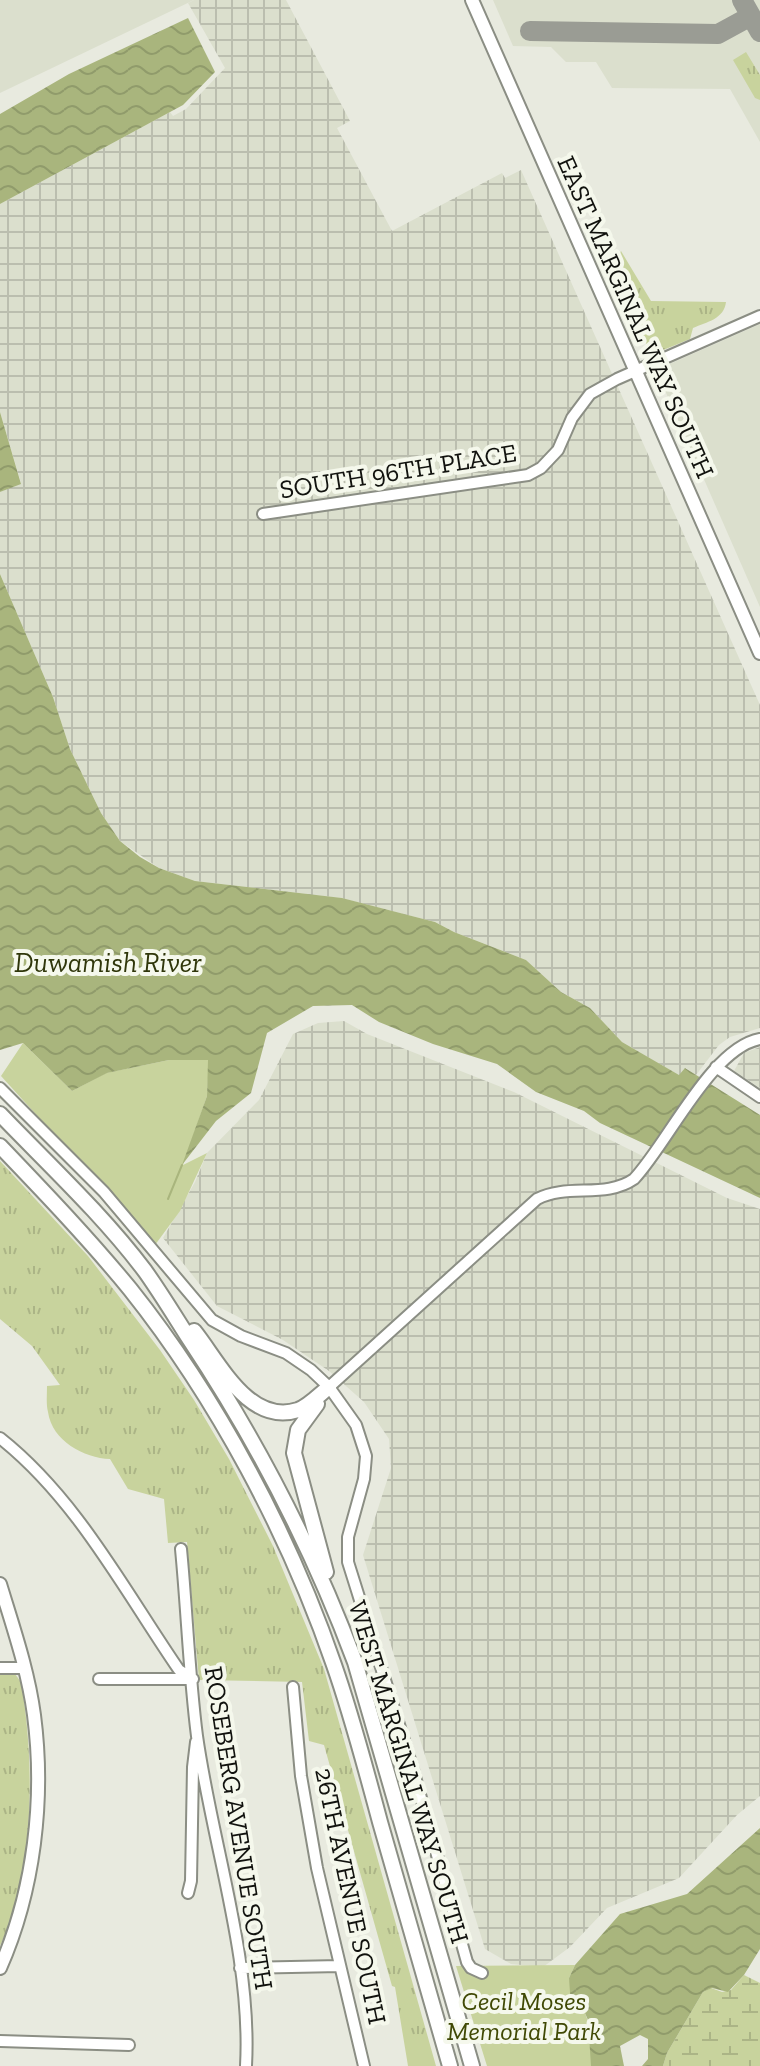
<svg xmlns="http://www.w3.org/2000/svg" width="760" height="2066" viewBox="0 0 760 2066" font-family="'Zilla Slab',serif">
<defs>
<pattern id="industrial-grid" width="8" height="8" patternUnits="userSpaceOnUse" patternTransform="scale(2)"><rect width="8" height="8" fill="#dbdfcd"/><path d="M0 4h8M4 0v8" fill="none" stroke="#bbbeaf"/></pattern>
<pattern id="grass-tufts" width="24" height="20" patternUnits="userSpaceOnUse" patternTransform="scale(2)"><rect width="24" height="20" fill="#c8d39d"/><path d="M3 7l-1-3M5 7V3M7 7l1-3M15 17l-1-3M17 17v-4M19 17l1-3" fill="none" stroke="#abb486"/></pattern>
<pattern id="wetland-marsh" width="20" height="14" patternUnits="userSpaceOnUse" patternTransform="scale(2)"><rect width="20" height="14" fill="#c8d39d"/><path d="M1 5h8M5 5V1M11 12h8M15 12V8" fill="none" stroke="#abb486"/></pattern>
<pattern id="water-waves" width="16" height="10" patternUnits="userSpaceOnUse" patternTransform="scale(2)"><rect width="16" height="10" fill="#a9b57d"/><path d="M0 5q4-4 8 0t8 0" fill="none" stroke="#909b6b"/></pattern>
</defs>
<rect width="100%" height="100%" fill="#e8eadf"/>
<path fill="#dbdfcd" d="M0,0H194L0,93Z
M493,0H760V142L730,89L612,88L596,62H566L551,47L513,46Z
M760,324V607L656,370Z"/>
<path fill="url(#industrial-grid)" d="M194,0H286L350,121L337,128L392,231L502,173L505,178L521,170L760,705V1028L730,1037L719,1045L696,1075L686,1068L680,1076L622,1042L590,1008L561,992L526,960L454,932L435,922L341,898L195,881L159,868L120,841L101,813L70,749L53,697L0,574V492L21,483L0,412V204L170,112L173,116L186,109L225,68L188,3Z
M344,1021L367,1034L514,1092L727,1198L760,1209V1796L737,1815L679,1878L607,1908L570,1947L543,1967L511,1964L485,1949L363,1555L391,1468L389,1439L364,1402L329,1371L283,1340L217,1306L163,1238L195,1182L207,1153L259,1100L293,1034L318,1023Z
M760,1047V1088L734,1071L744,1053Z"/>
<path fill="url(#grass-tufts)" d="M746,52L760,75V100L755,98L733,60Z
M621,251L651,301L726,302C724,319 707,322 693,328L690,339L656,353H650L633,311L611,271Z
M0,1161L88,1256L160,1350L194,1400L229,1459L273,1546L324,1669L436,2066H408L395,1987L392,1986L324,1745L309,1741L302,1682L199,1680L187,1542L168,1543L164,1499L128,1489L110,1459C84,1458 52,1441 48,1412C46,1404 47,1395 47,1386L60,1385L32,1346L0,1319Z
M0,1669L15,1674L21,1682C35,1762 35,1871 0,1946Z"/>
<path fill="url(#wetland-marsh)" d="M744,1975L760,1983V2066H663L667,2053L703,1992L711,1988L722,1992L731,1990Z"/>
<path fill="#c8d39d" d="M23,1043L72,1091L106,1073L169,1060H209L207,1096L183,1165L207,1153L180,1211L155,1245L1,1076Z
M575,1965L569,1978L579,2011L585,2013L591,2030V2066H487L456,1966Z"/>
<path fill="url(#water-waves)" d="M188,18L215,72L183,105L0,204V114L69,74Z
M0,412L21,484L0,492Z
M0,574L53,697L70,749L101,813L120,841L140,857L159,868L195,881L342,898L435,922L454,932L526,960L561,992L590,1008L622,1042L679,1075L685,1068L760,1115V1198L600,1123L584,1111L536,1092L497,1064L433,1044L379,1022L352,1005L313,1006L267,1033L251,1093L216,1121L182,1165L207,1096L208,1060H169L107,1073L72,1091L23,1043L0,1050Z
M760,1828V1949L744,1975L728,1992L712,1988L703,1992L667,2053L663,2066H642L648,2059V2039L640,2035L620,2046L624,2066H591L588,2020L585,2013L573,2005L570,1993L569,1978L575,1965L620,1914L687,1894Z"/>
<g fill="none" stroke-linecap="round" stroke-linejoin="round">
<path stroke="#a9b57d" stroke-width="2" d="M168,1199L182,1165"/>
<path stroke="#9a9c94" stroke-width="20" d="M742,0L760,32
M530,31L718,34L751,16"/>
<defs>
<path id="minor" d="M263,514L528,475L541,468L558,450L572,418L590,394L617,379L760,316
M716,1067L760,1097
M0,1088L104,1192L212,1320L241,1336L286,1353L311,1370L329,1387L356,1425L366,1456L364,1479L348,1537V1562L412,1766L467,1962L471,1968L482,1973
M329,1387L537,1199C568,1183 605,1199 634,1179C668,1143 711,1048 760,1039
M0,1438C77,1499 124,1590 179,1670L193,1679
M181,1549C187,1611 189,1674 197,1736C212,1843 252,1958 246,2066
M0,1668H25
M99,1679H191
M293,1687L301,1776L317,1868L364,2066
M188,1893L191,1881L193,1767L196,1742
M240,1968L340,1966
M0,2041L129,2045"/>
<path id="major" d="M472,0L760,653
M0,1584C13,1627 28,1670 34,1715C45,1799 34,1891 0,1968"/>
<path id="highway" d="M0,1114C49,1165 102,1214 145,1271C160,1292 174,1315 188,1337C256,1439 312,1547 355,1662L472,2066
M0,1146C45,1193 89,1239 130,1289C217,1398 289,1534 334,1665C352,1716 366,1770 380,1822C403,1903 427,1985 450,2066
M194,1331C219,1362 249,1426 298,1410C309,1406 320,1394 329,1387
M317,1404L298,1430L294,1453L326,1572"/>
</defs>
<use href="#minor" stroke="#8b8e84" stroke-width="14"/>
<use href="#major" stroke="#8b8e84" stroke-width="16"/>
<use href="#highway" stroke="#8b8e84" stroke-width="18"/>
<use href="#minor" stroke="#fff" stroke-width="10"/>
<use href="#major" stroke="#fff" stroke-width="12"/>
<use href="#highway" stroke="#fff" stroke-width="14"/>
</g>
<g text-anchor="middle" stroke-width="8" stroke-linejoin="round" paint-order="stroke">
<g font-size="26" fill="#11120e" stroke="#f5f8ec">
<text transform="translate(636 317) rotate(66)" y="9">EAST MARGINAL WAY SOUTH</text>
<text transform="translate(398 471) rotate(-9)" y="9">SOUTH 96TH PLACE</text>
<text transform="translate(409 1772) rotate(73)" y="9">WEST MARGINAL WAY SOUTH</text>
<text transform="translate(239 1828) rotate(81)" y="9">ROSEBERG AVENUE SOUTH</text>
<text transform="translate(351 1896) rotate(78)" y="9">26TH AVENUE SOUTH</text>
</g>
<g font-size="26" font-style="italic" fill="#404905" stroke="#f5f8ec">
<text x="524" y="2010">Cecil Moses<tspan x="524" dy="30">Memorial Park</tspan></text>
</g>
<g font-size="28" font-style="italic" fill="#2f360a" stroke="#f5f8ec">
<text x="108" y="972">Duwamish River</text>
</g>
</g>
</svg>
